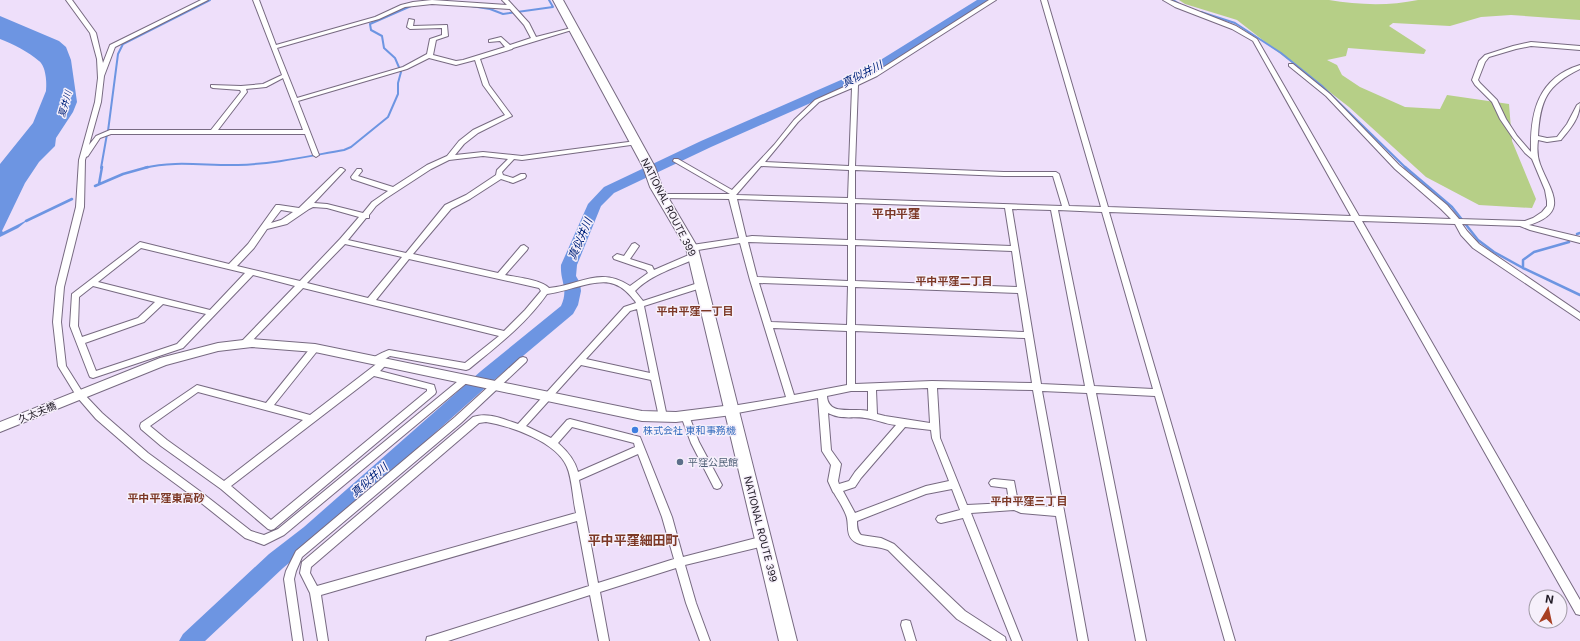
<svg xmlns="http://www.w3.org/2000/svg" width="1580" height="641" viewBox="0 0 1580 641" font-family="Inter,'Noto Sans JP',sans-serif">
<rect width="100%" height="100%" fill="#eedffa"/>
<path fill="#b6cf87" d="M1179,0H1329C1358,5 1389,6 1418,0H1580V20L1511,15L1481,17L1450,26L1393,23L1389,26L1426,50L1424,54L1348,48L1346,56L1327,60L1337,65L1342,75L1360,87L1405,107L1440,109L1447,95L1509,104L1512,141L1536,199L1532,208L1479,205L1426,177L1349,107L1237,20L1185,4Z"/>
<path fill="#6d95e2" d="M0,16L59,41L66,47L71,60L77,102L73,112L56,138L55,146L39,162L25,183L2,231L3,232L29,219L18,228L0,237V164L33,123L46,91C47,83 46,66 39,61C29,52 13,44 0,39Z"/>
<g fill="none" stroke-linecap="round" stroke-linejoin="round">
<path stroke="#6d95e2" stroke-width="2" d="M1173,0L1181,5
M471,6L490,9L503,14L553,7L549,0
M1201,12L1235,23L1281,53L1322,86L1406,168
M108,131L118,54L123,44L210,0
M101,168L107,134
M144,168C175,160 207,166 238,165C274,164 309,156 344,150L351,147L388,117L398,94V83L401,72L395,58L384,48L382,36L371,30L370,24L411,6"/>
<path stroke="#6d95e2" stroke-width="2.5" d="M1405,167L1452,207L1478,240L1494,252L1523,268
M99,184L102,167
M95,186L123,174L148,167
M26,221L72,199
M1577,234L1580,233
M1569,242L1534,252L1523,260V268L1580,295"/>
<path fill="#6d95e2" fill-rule="evenodd" d="M977,0H990L874,75L711,147L614,193L601,206L577,265L576,276L580,283L581,291L578,305L573,314L493,381L361,499L318,539L283,568L205,641H179L183,634L269,554L304,527L481,371L561,306C569,288 560,282 561,265L588,204L604,187L701,141L866,69Z"/>
<defs>
<path id="minor" d="M66,0H72L96,33L103,63L110,45L201,0H208L115,47L104,76L101,102L89,145L96,136L110,130H211L241,92L240,90L213,88L211,87V85L241,86L263,84L282,75L253,0H259L276,45L375,17L401,5L413,2L432,0L507,5L502,0H508L529,23L536,37L575,27V29L513,48L512,49L480,59L489,85L512,116L478,133L464,144L455,155L483,152L522,156L636,141L639,143L638,144L522,160L514,159L502,172L503,175L513,178L521,174H525L526,176L525,178L513,183L501,179L470,199L451,209L413,254L498,273L521,246L524,245L528,248L527,250L505,275C516,277 542,280 549,288C580,285 600,266 630,286L648,273L646,270L614,259L613,257L617,254L624,256L632,244L635,243L639,246L630,259L652,266L654,270L691,254H697L698,256L697,258C675,268 652,274 635,291L643,301L701,282L705,285L704,287L644,306L667,417L666,420L663,421L660,420L659,417L651,380L581,365L526,426L551,438L567,420L570,419L640,437L672,517L683,557L764,536L767,538L769,541L767,544L764,546L685,565L696,603L710,641H700L686,603L676,568L600,592L609,641H599L590,595L448,641H426L427,637L431,636L589,586L577,521L321,595L328,641H318L310,593L300,573L302,562L473,417C488,412 503,419 518,424L624,307L636,303L635,301C629,294 623,287 614,284C598,277 566,292 547,294C526,324 497,346 469,369L466,370L390,356L385,359L388,360L389,362L380,371L434,385L436,392L435,394L274,529L271,530L268,529L221,489L161,446L141,429L140,426L141,423L197,385L266,403L312,346H318L319,348L318,350L274,405L310,415L379,362H373L372,360C375,355 384,352 389,350L465,363L499,336L303,288L248,345H242L241,343L242,341L295,286L253,275L183,348L93,378L90,377L89,375L70,326L72,294L140,242L229,264L248,244L276,205H279L299,208L340,168H342L345,170L314,203L327,204L363,213L372,202L388,191L352,179L351,177L357,169H361L362,171L358,176L393,187L427,165L447,156L459,141L473,130L505,115L483,85L475,60L456,65L429,58L407,69L298,101L319,155L316,157L313,155L305,134H111L100,138L88,156L86,157L85,160L84,207L64,287L61,322L66,366L83,393L102,413L148,453L201,492L251,531L264,535L278,529L463,377H469L470,379L469,381L284,535L264,545L245,538L195,498L142,459L96,419L77,397L58,366L53,322L56,287L76,207L79,160L95,102L98,78L97,59L90,33ZM432,4L510,9L524,25L531,38L510,45L501,37L489,40V42L500,41L505,47L463,60L456,61L433,55L436,40L448,36L447,25L413,26L414,20L409,19L407,27L410,29L442,28V35L430,39L427,54L403,67L297,98L277,48L379,19L405,7ZM283,78L303,130H218L247,92L246,89L266,87ZM483,156L508,159L497,170L496,175L466,195L445,205L406,253L348,240L366,218H369V215L376,206L385,199L431,169L449,160ZM313,207L327,208L359,217L340,239L300,281L237,266L254,248L267,229L287,224L309,209ZM281,210L293,212L281,220L271,223ZM345,244L402,257L368,298L307,283ZM141,248L245,273L210,310L98,282ZM409,259L539,288L541,291L525,310L504,331L376,300ZM93,286L155,302L138,318L82,337L78,326L79,297ZM163,304L206,314L177,344L96,371L85,343L144,322ZM637,309L650,373L586,359L630,311ZM374,376L427,389V391L271,520L231,486ZM198,392L303,420L224,481L167,440L150,426ZM486,422C511,426 557,442 567,467C572,478 573,501 576,513L317,586L310,573L311,567L479,423ZM572,427L634,443L635,447L578,472C575,460 567,451 558,443ZM638,454L662,517L674,559L598,583L579,480Z
M989,0H996L877,76L858,85L855,166L1004,172H1056L1059,174L1069,206L1101,207L1041,0H1047L1108,207L1351,216L1253,41L1232,29L1175,7L1163,0H1170L1236,26L1257,39L1359,216L1451,219L1441,209L1395,169L1326,96L1289,66V64H1293L1330,94L1399,165L1447,205L1459,219L1525,221L1533,218L1542,212L1547,206V201L1545,190L1532,159L1525,153L1513,138L1500,119L1492,102L1475,85L1472,80L1479,61L1485,55L1513,46L1531,42L1580,46V50L1531,46L1516,49L1489,57L1485,62L1478,80L1480,83L1497,100L1506,119L1517,136L1531,152C1530,112 1538,78 1580,65V69C1547,85 1540,100 1538,136L1547,138L1557,137L1567,124L1577,105L1580,103C1580,118 1570,129 1561,140L1547,142L1538,140C1537,148 1537,156 1540,164C1550,191 1571,212 1529,225L1580,237V243L1530,230L1520,226L1462,224L1467,231L1479,244L1580,313V320L1473,248L1461,235L1455,224L1362,221L1580,600V615L1576,614L1354,221L1109,212L1235,641H1225L1155,396L1096,393L1146,641H1136L1087,393L1042,391L1088,641H1078L1056,516L1021,513L1014,510L971,513L1022,641H1012L963,518L941,523L938,522L936,519L938,516L960,510L952,489L926,494L857,521C857,526 857,531 861,535L881,538L894,544L965,611L1005,637L1006,641H992L957,619L888,550C878,546 866,547 857,543C844,537 850,524 846,515C843,507 838,500 834,493L833,492L828,481L831,465L822,451L818,398L732,414L729,413L728,410L729,407L732,406L786,397L750,280L740,243L692,251L688,248L692,245L739,238L729,199L662,198L659,196L662,194H730L673,161L674,159H678L732,190L774,145L794,120L815,100L873,74ZM852,88L849,166L765,162L798,122L819,102ZM761,166L849,170L848,198L736,195ZM855,170L1004,176H1053L1062,206L855,199ZM737,199L848,203V240L752,236L746,237ZM855,203L1005,208L1011,246L855,240ZM1012,209L1051,210L1085,386L1041,384ZM1058,210L1102,212L1153,389L1094,386ZM748,242L848,245V281L757,277ZM855,245L1012,251L1017,287L855,281ZM759,283L848,286L847,325L771,322ZM855,287L1018,293L1024,332L855,325ZM773,328L847,331V385L794,395ZM855,331L1025,338L1032,383L932,381L855,384ZM928,388L930,423L885,416L877,414L876,390ZM937,388L1033,390L1054,507L1022,505L1018,502L1014,481L994,479L991,480L989,483L991,486L1007,488L1009,501L1008,503L967,505L940,438ZM851,391H868V411C855,407 828,417 827,396ZM828,413C842,420 851,416 865,418C875,419 885,424 896,425L855,472L849,481L839,484L838,481L841,464L831,450ZM905,427L931,430L932,438L949,481L926,486L855,513L843,491L855,487L861,478Z
M523,357L526,358L527,360L526,362L461,423L302,557L296,571L294,579L303,641H293L284,579L286,571L296,551L455,417L520,358Z
M685,412L688,413L699,442L722,485L720,488L717,489L714,488L691,443L681,416L682,413Z
M906,620L910,621L916,641H906L901,625L902,621Z"/>
<path id="tertiary" d="M252,339L315,344L642,411L676,412L732,405L736,407L738,410L736,413L732,415L676,422L642,421L315,352L252,347L218,351L166,365L0,432V422L160,358L218,343Z"/>
<path id="trunk" d="M553,0H563L655,167L662,187L698,248L797,641H779L686,248L650,187L643,167Z"/>
</defs>
<use href="#minor" stroke="#776a81" stroke-width="2"/>
<use href="#tertiary" stroke="#776a81" stroke-width="2"/>
<use href="#trunk" stroke="#776a81" stroke-width="2"/>
<use href="#minor" fill="#fff" fill-rule="evenodd"/>
<use href="#tertiary" fill="#fff" fill-rule="evenodd"/>
<use href="#trunk" fill="#fff" fill-rule="evenodd"/>
</g>
<circle fill="#3f7fe0" stroke="#f6f0fb" stroke-width="1.5" cx="635" cy="430" r="4"/>
<circle fill="#5c6f8a" stroke="#f6f0fb" stroke-width="1.5" cx="680" cy="462" r="4"/>
<g text-anchor="middle" stroke-width="3" stroke-linejoin="round" paint-order="stroke">
<g font-size="9" font-style="italic" fill="#00247c" stroke="#f6f0fb">
<text transform="translate(65 104) rotate(-74)" y="3">夏井川</text>
</g>
<g font-size="10" fill="#1e1923" stroke="#f6f0fb">
<text transform="translate(669 207) rotate(63)" y="4">NATIONAL ROUTE 399</text>
<text transform="translate(37 412) rotate(-22)" y="4">久太夫橋</text>
<text transform="translate(761 529) rotate(76)" y="4">NATIONAL ROUTE 399</text>
</g>
<g font-size="10" fill="#366cbe" stroke="#f6f0fb" text-anchor="start">
<text x="643" y="434">株式会社 東和事務機</text>
</g>
<g font-size="10" fill="#4e5e75" stroke="#f6f0fb" text-anchor="start">
<text x="688" y="466">平窪公民館</text>
</g>
<g font-size="11" font-style="italic" fill="#00247c" stroke="#f6f0fb">
<text transform="translate(862 74) rotate(-27)" y="4">真似井川</text>
<text transform="translate(580 239) rotate(-67)" y="4">真似井川</text>
<text transform="translate(369 480) rotate(-41)" y="4">真似井川</text>
</g>
<g font-size="11" font-weight="bold" fill="#7c3826" stroke="#f6f0fb">
<text x="954" y="285">平中平窪二丁目</text>
<text x="695" y="315">平中平窪一丁目</text>
<text x="166" y="502">平中平窪東高砂</text>
<text x="1029" y="505">平中平窪三丁目</text>
</g>
<g font-size="12" font-weight="bold" fill="#7c3826" stroke="#f6f0fb">
<text x="896" y="218">平中平窪</text>
</g>
<g font-size="13" font-weight="bold" fill="#7c3826" stroke="#f6f0fb">
<text x="633" y="545">平中平窪細田町</text>
</g>
</g>
<g transform="translate(1548 609) rotate(9)"><circle r="19" fill="#f6f0fb" stroke="#a09aa5"/>
<path d="M0-3L7 15L0 10L-7 15Z" fill="#a83f23"/>
<text y="-6" font-size="11" font-weight="bold" text-anchor="middle" fill="#1e1923">N</text>
</g>
</svg>
